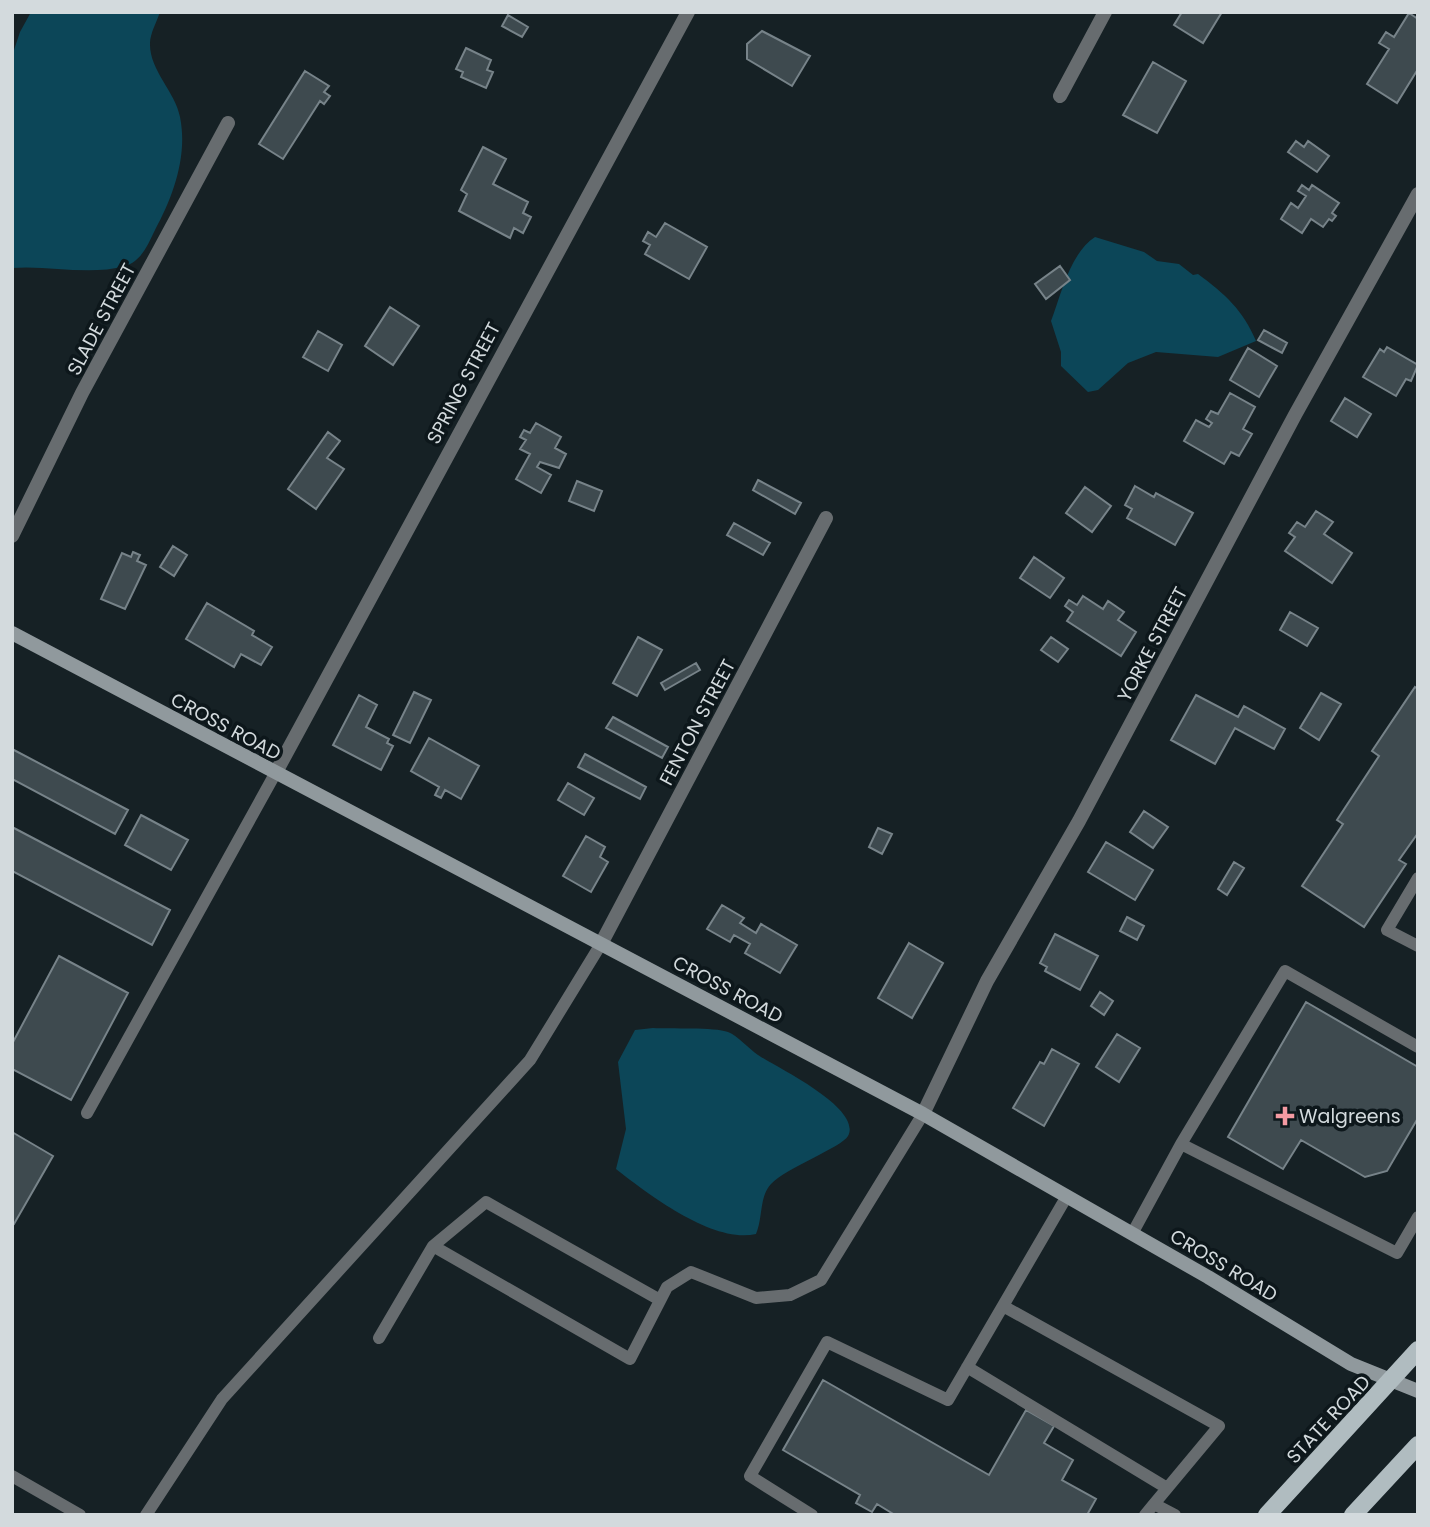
<svg xmlns="http://www.w3.org/2000/svg" width="1430" height="1527" viewBox="0 0 1430 1527" font-family="Poppins,sans-serif">
<rect width="100%" height="100%" fill="#162125"/>
<path fill="#0c4658" d="M31,12H160C157,21 150,34 150,43C149,70 175,91 180,117C188,156 173,197 155,230C148,244 142,261 125,266C89,276 49,265 12,268V56L20,32Z
M1095,237L1144,252L1157,261L1179,264L1193,275L1198,274C1225,294 1243,310 1256,341L1218,357L1156,352L1128,363L1098,390L1088,392L1061,366V352L1051,321C1061,295 1070,253 1095,237Z
M653,1028C669,1029 715,1027 728,1032C738,1036 748,1048 758,1055C776,1067 863,1108 848,1136C842,1147 786,1168 771,1184C759,1197 763,1218 756,1234C713,1244 648,1194 616,1169L626,1129L618,1062L635,1030Z"/>
<path fill="#3e4a4f" stroke="#778389" stroke-width="2" d="M1182,12H1222L1203,43L1174,25Z
M1409,13L1418,19V69L1397,103L1367,84L1389,49L1379,43L1386,32L1394,37Z
M508,15L528,27L522,37L502,26Z
M762,31L810,56L792,86L747,59V44Z
M466,48L491,60L487,70L493,72L486,88L461,77L463,72L456,69Z
M1153,62L1186,81L1157,133L1123,115Z
M305,71L329,86L324,92L330,96L324,104L320,101L283,159L259,144Z
M1296,141L1304,147L1308,141L1329,156L1317,172L1288,152Z
M483,147L506,159L493,184L528,202L523,213L531,217L523,233L514,228L510,238L459,211L467,194L461,190Z
M1302,185L1309,190L1312,185L1339,203L1332,213L1336,216L1332,221L1329,219L1323,227L1311,219L1302,233L1281,219L1291,203L1298,208L1306,196L1298,191Z
M665,223L707,247L689,279L645,254L650,245L643,241L648,232L656,237Z
M1060,266L1070,280L1046,299L1035,284Z
M390,307L419,326L393,365L365,346Z
M1264,330L1287,343L1282,353L1258,340Z
M318,331L342,345L328,371L303,357Z
M1387,347L1418,365L1411,381L1406,379L1396,396L1363,377L1380,349L1384,352Z
M1248,348L1277,366L1259,397L1230,380Z
M1230,393L1255,407L1243,429L1252,434L1239,456L1231,452L1224,464L1184,441L1196,420L1209,427L1212,423L1206,419L1211,411L1218,414Z
M1345,398L1371,414L1357,437L1331,421Z
M536,423L561,437L555,448L566,454L559,468L540,462L537,467L551,475L541,493L516,479L530,454L520,449L526,440L520,437L524,430L530,433Z
M328,432L340,441L327,458L344,469L316,509L288,489Z
M758,480L801,503L795,514L753,490Z
M577,481L602,491L594,511L569,501Z
M1135,486L1154,497L1156,493L1193,513L1175,545L1127,518L1132,509L1125,505Z
M1085,487L1111,506L1092,532L1066,513Z
M1316,511L1333,522L1324,534L1352,553L1332,583L1285,551L1295,537L1289,533L1297,522L1305,527Z
M734,523L770,543L763,555L727,535Z
M173,546L187,555L174,576L160,567Z
M133,552L140,555L137,561L146,565L125,609L101,599L122,553L131,557Z
M1034,557L1064,578L1050,598L1020,578Z
M1083,596L1103,609L1108,601L1124,612L1118,620L1136,632L1121,656L1067,621L1073,612L1065,606L1069,600L1077,605Z
M207,603L254,631L252,635L272,647L261,665L241,654L234,667L186,639Z
M1290,612L1318,628L1307,646L1280,630Z
M638,637L662,650L637,696L613,683Z
M1051,637L1068,649L1058,662L1041,650Z
M696,663L700,670L665,690L661,683Z
M1415,687L1418,689V833L1399,860L1406,864L1364,927L1302,886L1343,824L1337,820L1379,756L1372,751Z
M414,692L431,700L410,743L393,735Z
M1321,693L1341,704L1319,740L1300,728Z
M359,695L377,705L366,727L389,739L387,743L393,746L381,770L333,745Z
M1196,695L1238,717L1244,706L1285,729L1274,749L1235,728L1215,764L1171,740Z
M613,717L668,747L662,758L606,728Z
M429,738L479,766L461,799L445,790L441,798L435,795L439,787L411,771Z
M12,749L128,810L115,834L12,779Z
M585,754L646,787L640,799L578,767Z
M568,783L594,798L584,815L558,800Z
M1144,811L1168,827L1153,848L1130,832Z
M141,815L188,840L171,870L125,845Z
M12,827L170,910L152,945L12,871Z
M878,828L892,834L882,854L869,847Z
M586,836L605,847L600,857L608,862L591,892L563,876Z
M1106,842L1153,870L1135,900L1088,872Z
M1234,862L1244,868L1227,895L1218,889Z
M722,905L744,918L740,923L756,933L761,924L797,945L780,973L745,953L750,944L734,935L730,942L707,929Z
M1127,917L1144,926L1137,940L1120,931Z
M1055,934L1098,956L1080,990L1045,971L1047,967L1040,963Z
M909,943L943,963L912,1018L878,998Z
M59,956L128,993L71,1100L12,1069V1044Z
M1100,992L1113,1001L1104,1015L1091,1006Z
M1306,1002L1418,1067V1118L1387,1171L1365,1177L1301,1140L1283,1169L1228,1137Z
M1117,1034L1140,1048L1119,1082L1096,1067Z
M1052,1049L1079,1064L1044,1126L1013,1108L1040,1062L1044,1064Z
M12,1132L53,1156L14,1224L12,1223Z
M823,1380L989,1475L1026,1410L1054,1426L1044,1443L1073,1460L1062,1480L1096,1499L1087,1515H895L877,1504L872,1512L856,1503L860,1495L783,1450Z"/>
<g fill="none" stroke-linecap="round" stroke-linejoin="round">
<path stroke="#676c6f" stroke-width="12" d="M1418,878L1387,930L1418,946
M87,1113L275,774
M1181,1144L1285,971L1418,1047
M1132,1234L1181,1144L1397,1253L1418,1217
M433,1246L486,1202L660,1300
M1003,1306L1219,1426L1154,1504
M379,1338L433,1246L630,1359L667,1287L691,1272L756,1298L790,1295L821,1280L923,1114
M967,1367L1167,1488
M12,1476L80,1515
M146,1515L222,1399L530,1060L601,944
M812,1515L750,1476L827,1342L948,1400L1067,1196
M1145,1515L1154,1504L1175,1515"/>
<path stroke="#676c6f" stroke-width="14" d="M1060,96L1105,12
M12,536L82,393L228,123
M275,774L688,12
M601,944L826,518
M923,1114L987,981L1079,821L1295,415L1418,194"/>
<path stroke="#90999d" stroke-width="14" d="M12,633L923,1114L1208,1277L1351,1364L1418,1391"/>
<path stroke="#b0bcc0" stroke-width="18" d="M1267,1515L1418,1350
M1353,1515L1418,1445"/>
</g>
<path fill="#f49aa2" stroke="#0d171b" stroke-width="2.5" d="M1281.5 1105.5h7v7h7v7h-7v7h-7v-7h-7v-7h7z"/>
<g text-anchor="middle" stroke-width="7" stroke-linejoin="round" paint-order="stroke">
<g font-size="19" fill="#d3dadd" stroke="#0d171b">
<text transform="translate(101 319) rotate(-62)" y="7">SLADE STREET</text>
<text transform="translate(463 383) rotate(-62)" y="7">SPRING STREET</text>
<text transform="translate(1152 644) rotate(-62)" y="7">YORKE STREET</text>
<text transform="translate(697 722) rotate(-62)" y="7">FENTON STREET</text>
<text transform="translate(226 726) rotate(28)" y="7">CROSS ROAD</text>
<text transform="translate(728 989) rotate(28)" y="7">CROSS ROAD</text>
<text transform="translate(1224 1265) rotate(31)" y="7">CROSS ROAD</text>
<text transform="translate(1328 1419) rotate(-47)" y="7">STATE ROAD</text>
</g>
<g font-size="19" fill="#d3dadd" stroke="#0d171b" text-anchor="start">
<text x="1299" y="1123">Walgreens</text>
</g>
</g>
<rect width="1430" height="1527" fill="none" stroke="#d3dadd" stroke-width="28"/>
</svg>
